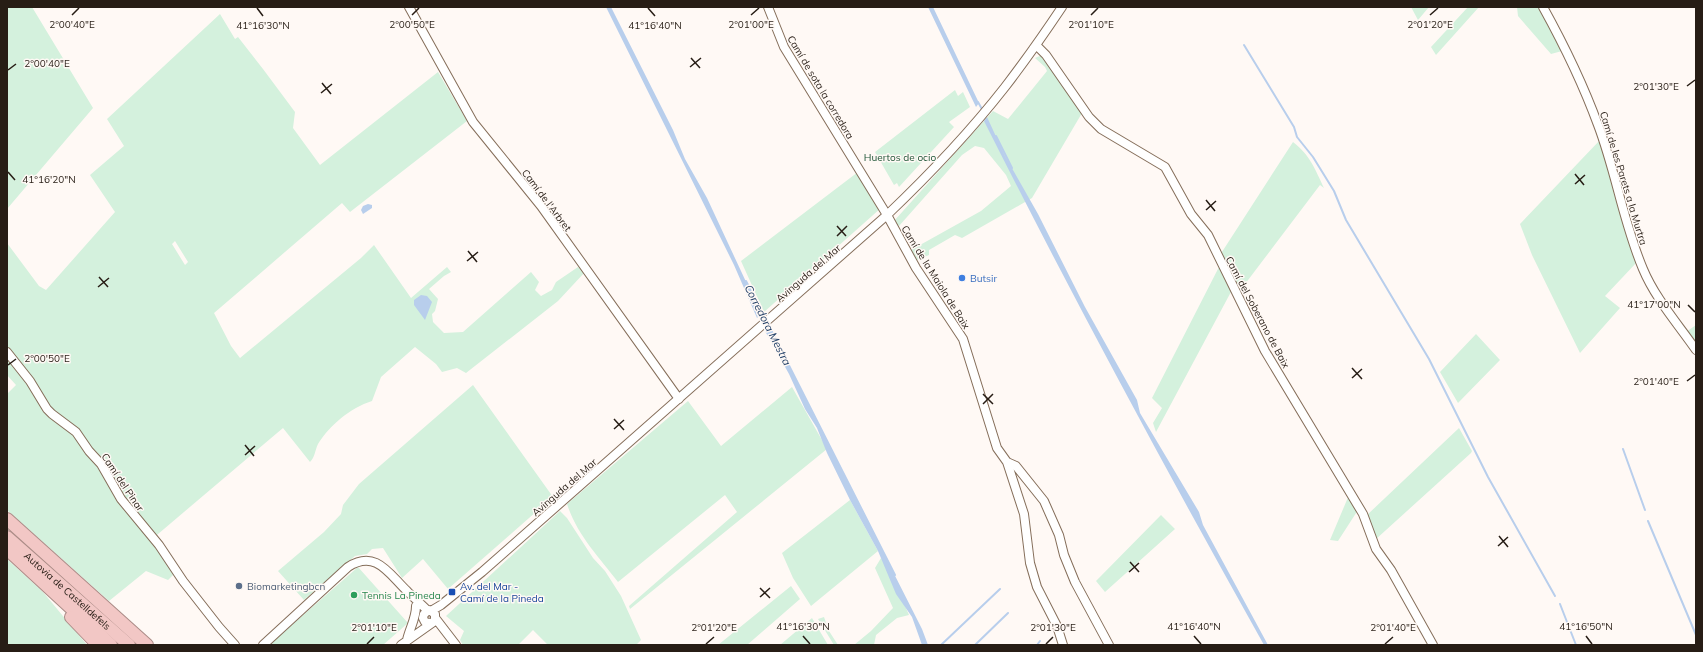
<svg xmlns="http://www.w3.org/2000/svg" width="1703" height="652" viewBox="0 0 1703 652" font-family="Mulish,sans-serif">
<rect width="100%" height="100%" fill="#fff9f5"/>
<path fill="#d4f1dd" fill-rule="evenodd" d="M7,7H32L93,108L7,209Z
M1411,7H1429L1418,20Z
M1468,7H1479L1436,55L1431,47Z
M1517,7H1539L1562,51L1551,54L1518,16Z
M220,14L235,39L238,37L263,69L295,112L293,128L320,165L438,72L467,121L350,212L342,203L214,313L231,346L240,358L361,258L374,245L411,298L447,267L451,272L444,276L429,289L438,299L435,311L432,314L433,322L444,333L463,332L531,272L539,282L535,290L541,296L552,290L556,282L578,267L585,272L558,301L466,373L457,368L442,372L436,364L415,347L381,377L372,401C350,408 330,425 318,444C315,450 315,457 310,462L283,428L151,540L174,574L168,580L146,571L109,601L7,510V394L16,385L7,375V243L39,286L46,290L115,212L90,175L124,146L107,119ZM175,241L188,262L185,265L172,244Z
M1042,55L1082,113L1032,198L962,238L955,235L929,250V255L917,260L911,250L981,211L1011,186L1006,175L984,148L975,146L962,155L899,226L894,221L993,111L1008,119L1047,71L1045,67L1035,58Z
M955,90L958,96L963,92L970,107L949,122L954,127L899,187L897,183L894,185L875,152Z
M1600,140L1637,262L1605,296L1620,308L1580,353L1532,255L1520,224Z
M1293,142C1310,155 1315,169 1324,188L1320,185L1239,292L1220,255Z
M858,172L881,208L764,312L741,261Z
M1220,265L1232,290L1156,432L1153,423L1162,408L1152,398Z
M1696,325V346L1686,332Z
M1476,334L1500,360L1458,403L1440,372Z
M473,385L553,497L448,589L423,559L402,578L383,548L372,549L367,554L355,556L304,600L278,571L324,532L341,514L343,505L359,484Z
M792,387L827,449L630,609L629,606L737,512L725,495L618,582C599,557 577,535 567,504L688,401L721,446Z
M1459,428L1472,451L1471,453L1375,540L1366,516Z
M1349,495L1358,510L1338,541L1330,540Z
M850,500L878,551L811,606L793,578L782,553Z
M560,511L567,518L593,558L605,571L621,596L641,640L636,645H548L533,630L518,645H463L460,640L464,631L446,616Z
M1161,515L1175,529L1105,592L1096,581Z
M881,558L889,569L909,615L897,618L876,635L874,645H854L871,631L893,608L875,568Z
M7,559L43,592L87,645H7Z
M358,567L408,623L383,645H269Z
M791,586L800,599L747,645H718Z
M824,617L829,631L838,645H834L818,619Z
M812,618L828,645H780Z"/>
<path fill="#b8ceec" d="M606,7H611L673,130L685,159L707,198L761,314L757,318L734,265Z
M928,7H933L979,103L976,107Z
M987,117L1005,156L1038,214L1085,307L1137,400L1140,413L1199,512L1203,525L1268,645H1264C1167,472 1073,298 984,121Z
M368,204L372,205V208L363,214L361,210L363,206Z
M421,295L427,296L432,302L425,320L414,305V300Z
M769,327L922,629L928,645H922L912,617L896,594L878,551L850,500L827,453L817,428L805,409L789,374L765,331Z"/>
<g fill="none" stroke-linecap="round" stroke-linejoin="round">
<path stroke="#b8ceec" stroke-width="2" d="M1244,45L1294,127L1297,137L1313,157L1334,191L1346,220L1429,359L1488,477L1555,596
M978,102L983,111
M996,136L1012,168
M746,281L766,320
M768,324L895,575
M1623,449L1645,510
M1648,521L1696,635
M1560,604L1576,645
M941,645L1000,589
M975,645L1008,613
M1037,645L1040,641"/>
<defs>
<path id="minor" d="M409,7L473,122L541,206L679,399
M768,7L784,47L887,215L916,268L963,339L997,448L1007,462L1024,514L1030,563L1037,587L1057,626L1063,645
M1543,7C1564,45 1583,84 1598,125C1616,172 1623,222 1643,269C1655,298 1678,324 1696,350
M1036,45L1046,55L1089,117L1101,129L1165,167L1191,214L1208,235L1265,351L1363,514L1376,549L1391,570L1433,645
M7,352L30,381L47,409L52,414L76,432L89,451L101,464L121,499L159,545L183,581L219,627L235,645
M1007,462L1016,466L1044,501L1059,535L1064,555L1075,582L1109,645
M431,611L441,605L482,572L887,215C929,175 969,133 1005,87C1025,61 1044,34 1062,7
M436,619L456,645
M407,640C410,627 416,619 416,606
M263,645L348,567C376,549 389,574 407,591C414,598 421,604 428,611
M401,645L435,621V614L429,610L424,614L423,618L425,622L431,623"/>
<g id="highway">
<path d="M7,519L147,645"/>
<path id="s1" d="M7,537L129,645"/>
<path d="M7,549L111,645"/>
<path d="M71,617L98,645"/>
</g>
</defs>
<use href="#minor" stroke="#856e5a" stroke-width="10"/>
<use href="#highway" stroke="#ab8c87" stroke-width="14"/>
<use href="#minor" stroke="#fff" stroke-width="8"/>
<use href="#highway" stroke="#f2c7c5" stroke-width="12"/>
</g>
<path fill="none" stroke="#271d15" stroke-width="1.5" d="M257,8L263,16M648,8L655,16M72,15L79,8M412,15L419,8M751,15L759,8M1091,15L1098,8M1430,15L1438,8M691,58L700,68M690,67L701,58M8,70L16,64M322,83L331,94M1687,86L1695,80M321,93L332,84M8,172L15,180M1575,174L1584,185M1575,184L1585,175M1206,200L1215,211M1206,210L1216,201M837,226L846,236M837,236L847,226M468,251L477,262M467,261L478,252M99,277L108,287M98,287L109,278M1688,305L1695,312M8,365L16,359M1352,368L1362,379M1352,378L1362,369M1687,381L1695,375M983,394L993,404M983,404L993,394M614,419L624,430M614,429L624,420M245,445L254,456M245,455L255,446M1499,536L1508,547M1498,546L1508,537M1130,562L1139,572M1129,572L1139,563M760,588L770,598M760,597L770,588M803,636L810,644M1194,636L1201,644M1586,636L1592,644M367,644L374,637M706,644L714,637M1046,644L1053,637M1385,644L1393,637"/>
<circle fill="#3f7fe0" stroke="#fff9f5" stroke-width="1.5" cx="962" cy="278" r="4"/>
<circle fill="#5c6f8a" stroke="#fff9f5" stroke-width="1.5" cx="239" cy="586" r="4"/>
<rect fill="#1a4fb4" stroke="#fff9f5" stroke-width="1.5" x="448" y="588" width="8" height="8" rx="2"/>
<circle fill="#2e9e5b" stroke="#fff9f5" stroke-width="1.5" cx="354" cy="595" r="4"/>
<g text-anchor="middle" stroke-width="3" stroke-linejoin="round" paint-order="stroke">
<g font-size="10" fill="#271d15" stroke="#fff9f5">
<text transform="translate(821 87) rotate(59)" y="4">Camí de sota la corredora</text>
<text transform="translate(1624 178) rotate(73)" y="4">Camí de les Parets a la Murtra</text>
<text transform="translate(547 200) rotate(53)" y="4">Camí de l'Arbret</text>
<text transform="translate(808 273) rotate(-41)" y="4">Avinguda del Mar</text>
<text transform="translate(936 277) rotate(58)" y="4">Camí de la Maiola de Baix</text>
<text transform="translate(1258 312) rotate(62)" y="4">Camí del Soberano de Baix</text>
<text transform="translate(123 482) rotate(56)" y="4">Camí del Pinar</text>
<text transform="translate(564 487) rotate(-41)" y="4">Avinguda del Mar</text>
<text dy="4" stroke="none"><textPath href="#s1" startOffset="81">Autovia de Castelldefels</textPath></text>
</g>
<g font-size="10" fill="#1a5132" stroke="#fff9f5">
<text x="900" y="161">Huertos de ocio</text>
</g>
<g font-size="10" fill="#366cbe" stroke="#fff9f5" text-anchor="start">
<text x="970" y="282">Butsir</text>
</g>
<g font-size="10" fill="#4e5e75" stroke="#fff9f5" text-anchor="start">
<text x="247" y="590">Biomarketingbcn</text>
</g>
<g font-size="10" fill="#164399" stroke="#fff9f5" text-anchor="start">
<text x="460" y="590">Av. del Mar -<tspan x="460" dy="12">Camí de la Pineda</tspan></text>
</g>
<g font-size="10" fill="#27864d" stroke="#fff9f5" text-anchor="start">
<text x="362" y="599">Tennis La Pineda</text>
</g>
<g font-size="11" font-style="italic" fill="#203e66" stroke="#fff9f5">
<text transform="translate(768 325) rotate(63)" y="4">Corredora Mestra</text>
</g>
</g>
<g font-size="10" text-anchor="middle" fill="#271d15" stroke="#fff9f5" stroke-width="3" stroke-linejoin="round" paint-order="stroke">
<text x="72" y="28">2°00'40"E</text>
<text x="412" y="28">2°00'50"E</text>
<text x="751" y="28">2°01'00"E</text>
<text x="1091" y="28">2°01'10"E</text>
<text x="1430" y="28">2°01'20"E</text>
<text x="655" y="29">41°16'40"N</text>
<text x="263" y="29">41°16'30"N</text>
<text x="47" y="67">2°00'40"E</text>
<text x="1656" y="90">2°01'30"E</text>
<text x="49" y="183">41°16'20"N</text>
<text x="1654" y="308">41°17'00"N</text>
<text x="47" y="362">2°00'50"E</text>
<text x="1656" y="385">2°01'40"E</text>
<text x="803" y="630">41°16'30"N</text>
<text x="1194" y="630">41°16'40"N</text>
<text x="1586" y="630">41°16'50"N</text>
<text x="374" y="631">2°01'10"E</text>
<text x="714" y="631">2°01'20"E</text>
<text x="1053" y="631">2°01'30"E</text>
<text x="1393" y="631">2°01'40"E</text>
</g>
<rect width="1703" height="652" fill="none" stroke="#271d15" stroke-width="16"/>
</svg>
